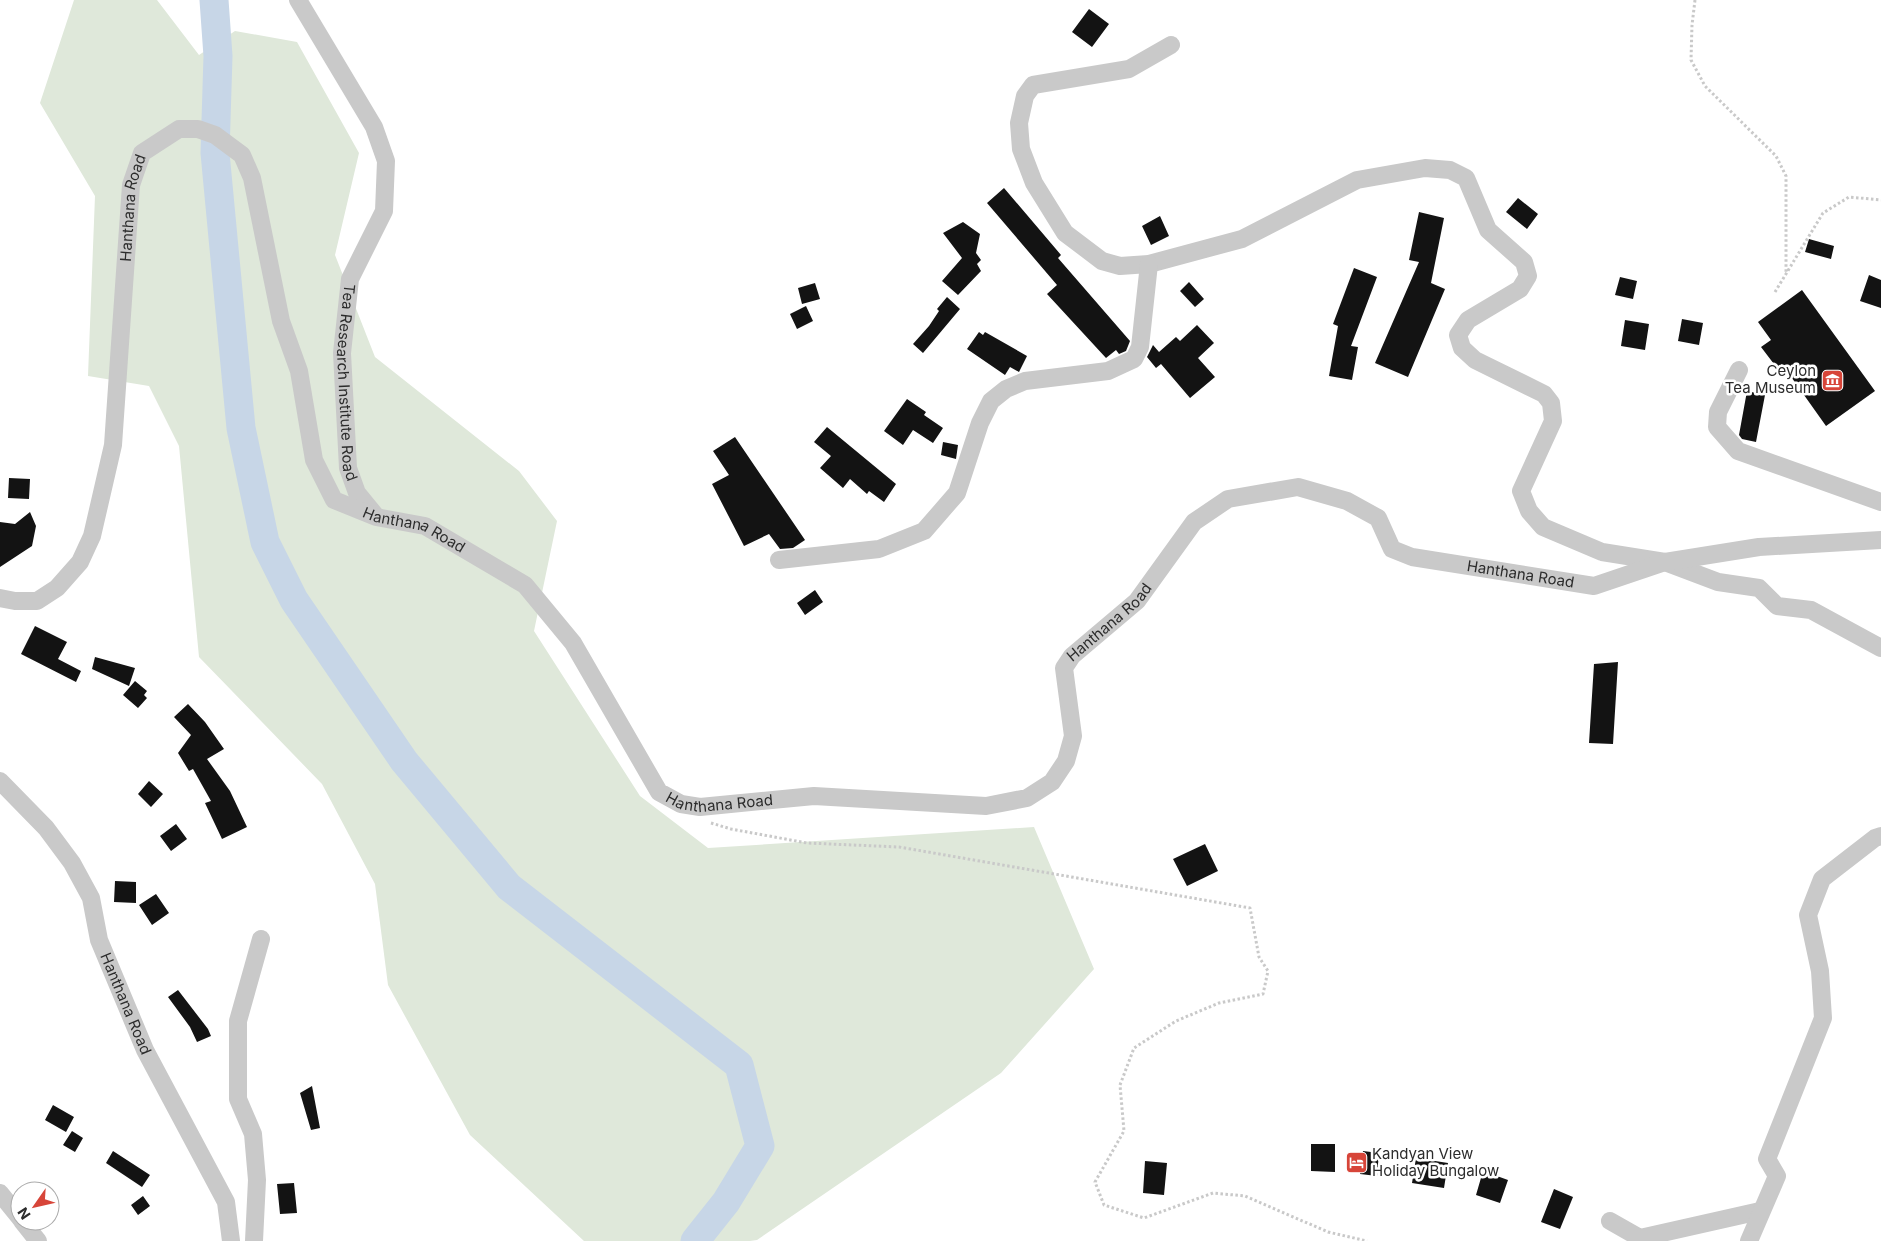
<svg xmlns="http://www.w3.org/2000/svg" width="1881" height="1241" viewBox="0 0 1881 1241" font-family="Inter,sans-serif">
<rect width="100%" height="100%" fill="#fff"/>
<path fill="#dfe8da" d="M74,0H157L199,55L235,31L297,42L359,153L335,255L375,357L519,471L557,521L534,631L640,796L708,848L1034,827L1094,969L1001,1073L757,1240L750,1241H584L470,1135L388,985L375,884L322,784L199,657L179,446L149,386L88,376L95,196L40,103Z"/>
<g fill="none" stroke-linecap="round" stroke-linejoin="round">
<path stroke="#c7d6e7" stroke-width="29" d="M214,0L218,56L215,153L241,428L265,542L294,600L404,761L509,887L739,1065L760,1146L726,1202L695,1241"/>
</g>
<path fill="#131313" d="M1089,9L1109,24L1092,47L1072,32Z
M1004,188L1061,255L1058,258L1130,341L1126,351L1119,354L1116,350L1106,358L1047,294L1057,285L987,203Z
M1518,198L1538,214L1527,229L1506,212Z
M1419,212L1444,218L1431,283L1445,289L1408,377L1375,363L1419,262L1409,260Z
M1160,216L1169,236L1151,245L1142,226Z
M963,222L980,234L976,253L981,260L977,264L981,271L958,295L942,281L962,258L943,233Z
M1809,239L1834,246L1831,259L1805,252Z
M1354,268L1377,277L1351,346L1358,347L1352,380L1329,376L1338,326L1333,324Z
M1869,275L1881,280V308L1860,301Z
M1620,277L1637,281L1633,299L1615,295Z
M1189,282L1204,299L1195,307L1180,291Z
M815,283L820,299L802,304L798,288Z
M1802,290L1875,391L1826,426L1782,364L1777,368L1761,347L1771,340L1758,322Z
M947,297L960,309L923,353L913,344L929,326L939,311L937,309Z
M806,306L813,321L797,329L790,314Z
M1682,319L1703,323L1699,345L1678,341Z
M1625,320L1649,324L1645,350L1621,346Z
M1197,325L1214,343L1198,358L1215,377L1190,398L1161,364L1156,368L1147,357L1153,345L1159,352L1176,337L1180,341Z
M979,332L983,335L985,332L1027,356L1019,372L1010,367L1005,375L967,349Z
M1747,391L1765,395L1756,442L1742,439L1739,435Z
M907,399L926,412L924,415L943,428L933,443L913,430L903,445L884,431Z
M827,427L896,484L884,502L869,491L867,494L850,479L843,488L820,468L831,456L814,442Z
M735,437L805,540L793,548L780,549L769,534L744,546L712,484L729,475L713,451Z
M943,442L958,445L956,459L941,455Z
M9,478L30,479L29,499L8,498Z
M30,512L36,526L32,546L0,567V522L15,524Z
M815,590L823,602L805,615L797,603Z
M35,626L67,642L58,659L81,671L76,682L21,654Z
M95,657L135,668L129,686L92,669Z
M1618,662L1613,744L1589,743L1594,664Z
M135,681L147,691L144,695L147,698L138,708L123,695Z
M188,704L205,722L224,749L207,759L230,791L247,827L222,839L205,803L211,801L193,769L189,771L178,753L191,735L174,717Z
M149,781L163,794L151,807L138,794Z
M176,824L187,839L171,851L160,836Z
M1205,844L1218,871L1187,886L1173,859Z
M115,881L136,882V903L114,902Z
M156,894L169,913L152,925L139,905Z
M178,990L208,1029L211,1036L197,1042L190,1027L168,997Z
M312,1086L320,1128L311,1130L300,1093Z
M53,1105L74,1117L66,1132L45,1120Z
M72,1131L83,1138L75,1152L63,1145Z
M1311,1144H1335V1172L1311,1171Z
M113,1151L150,1175L142,1187L106,1163Z
M1363,1151L1379,1153L1377,1176L1360,1174Z
M1416,1158L1448,1163L1444,1188L1412,1183Z
M1145,1161L1167,1163L1164,1195L1143,1193Z
M1483,1171L1508,1180L1500,1203L1476,1195Z
M294,1183L297,1213L280,1214L277,1184Z
M1554,1189L1573,1197L1560,1229L1541,1222Z
M143,1196L150,1206L138,1215L131,1205Z"/>
<g fill="none" stroke-linecap="round" stroke-linejoin="round">
<path stroke="#c9c9c9" stroke-width="3" stroke-dasharray="2.5 2.5" stroke-linecap="butt" d="M1695,0L1692,25L1691,60L1705,86L1776,156L1786,176V274
M1775,292L1823,213L1849,197L1881,200
M711,823L731,829L807,843L899,847L1250,908L1259,957L1268,971L1263,994L1219,1003L1176,1021L1134,1048L1120,1085L1124,1131L1095,1182L1104,1205L1144,1218L1213,1193L1245,1196L1328,1232L1367,1241"/>
<g stroke="#c9c9c9" stroke-width="18">
<path id="s1" d="M298,0L374,127L386,161L384,211L350,279L342,353L348,468L357,493L375,515"/>
<path d="M1171,45L1129,69L1033,85L1025,96L1019,123L1021,149L1034,183L1065,233L1102,261L1120,266L1149,264L1242,239L1357,180L1425,168L1450,170L1466,178L1488,230L1524,262L1528,276L1520,289L1468,320L1458,335L1462,348L1475,360L1544,394L1551,403L1553,421L1521,491L1529,511L1543,527L1602,552L1665,562L1718,582L1759,588L1777,606L1811,610L1881,648"/>
<path d="M1739,370L1718,412L1717,427L1738,451L1881,502"/>
<path d="M779,560L879,549L924,531L957,493L980,423L991,401L1006,389L1025,381L1108,371L1134,359L1140,347L1149,264"/>
<path id="s2" d="M0,598L15,601H37L57,588L80,562L92,536L113,445L131,185L142,153L179,129H198L215,135L242,155L252,178L281,321L299,371L314,460L334,500L376,517L425,526L525,585L573,643L659,792L681,804L700,807L814,796L986,806L1027,798L1052,782L1066,761L1073,736L1064,668L1072,656L1137,601L1194,522L1228,499L1298,487L1347,501L1378,518L1392,549L1412,557L1594,586L1665,562L1759,547L1881,540"/>
<path id="s3" d="M0,781L46,828L72,863L91,898L99,940L145,1050L226,1202L231,1241"/>
<path d="M0,1193L20,1218"/>
<path d="M22,1221L38,1241"/>
<path d="M1610,1221L1640,1238L1760,1211"/>
<path d="M254,1241L257,1180L253,1134L238,1099V1021L261,939"/>
<path d="M1749,1241L1777,1176L1767,1159L1823,1018L1820,971L1808,915L1822,879L1875,838L1881,836"/>
</g>
</g>
<defs>
<symbol id="museum-square" viewBox="-11 -11 22 22"><rect x="-9" y="-9" width="18" height="18" rx="4" fill="#d74539" stroke="#fff"/><path d="M0-6L6-3V-2H-6V-3ZM-5-1h2V3h-2ZM-1-1h2V3h-2ZM3-1h2V3H3ZM-6 4H6V6H-6Z" fill="#fff"/></symbol>
<symbol id="hotel-square" viewBox="-11 -11 22 22"><rect x="-9" y="-9" width="18" height="18" rx="4" fill="#d74539" stroke="#fff"/><path d="M-6-4.5h1.5V1H6V5H4.5V3h-9V5H-6ZM-4 0a1.8 1.8 0 1 1 3.6 0ZM.5 0V-2.5h3Q6-2.5 6 0Z" fill="#fff"/></symbol>
</defs>
<g fill-rule="evenodd">
<use href="#museum-square" x="1820" y="368" width="25" height="25"/>
<use href="#hotel-square" x="1344" y="1150" width="25" height="25"/>
</g>
<g text-anchor="middle" stroke-width="5" stroke-linejoin="round" paint-order="stroke">
<g font-size="15" fill="#2c2c2c" stroke="#fff">
<text dy="5" stroke="none"><textPath href="#s2" startOffset="456">Hanthana Road</textPath></text>
<text dy="5" stroke="none"><textPath href="#s1" startOffset="414">Tea Research Institute Road</textPath></text>
<text dy="5" stroke="none"><textPath href="#s2" startOffset="1072">Hanthana Road</textPath></text>
<text dy="5" stroke="none"><textPath href="#s2" startOffset="2528">Hanthana Road</textPath></text>
<text dy="5" stroke="none"><textPath href="#s2" startOffset="2032">Hanthana Road</textPath></text>
<text dy="5" stroke="none"><textPath href="#s2" startOffset="1508">Hanthana Road</textPath></text>
<text dy="5" stroke="none"><textPath href="#s3" startOffset="261">Hanthana Road</textPath></text>
</g>
<g font-size="15" fill="#2c2c2c" stroke="#fff" text-anchor="end">
<text x="1816" y="376">Ceylon<tspan x="1816" dy="17">Tea Museum</tspan></text>
<text x="1372" y="1159" text-anchor="start">Kandyan View<tspan x="1372" dy="17">Holiday Bungalow</tspan></text>
</g>
</g>
<g transform="translate(35 1206) rotate(236)"><circle r="24" fill="#ffffff" stroke="#ababab"/>
<path d="M0-4L9 19L0 12L-9 19Z" fill="#d74539"/>
<text y="-8" font-size="14" font-weight="bold" text-anchor="middle" fill="#2c2c2c">N</text>
</g>
</svg>
